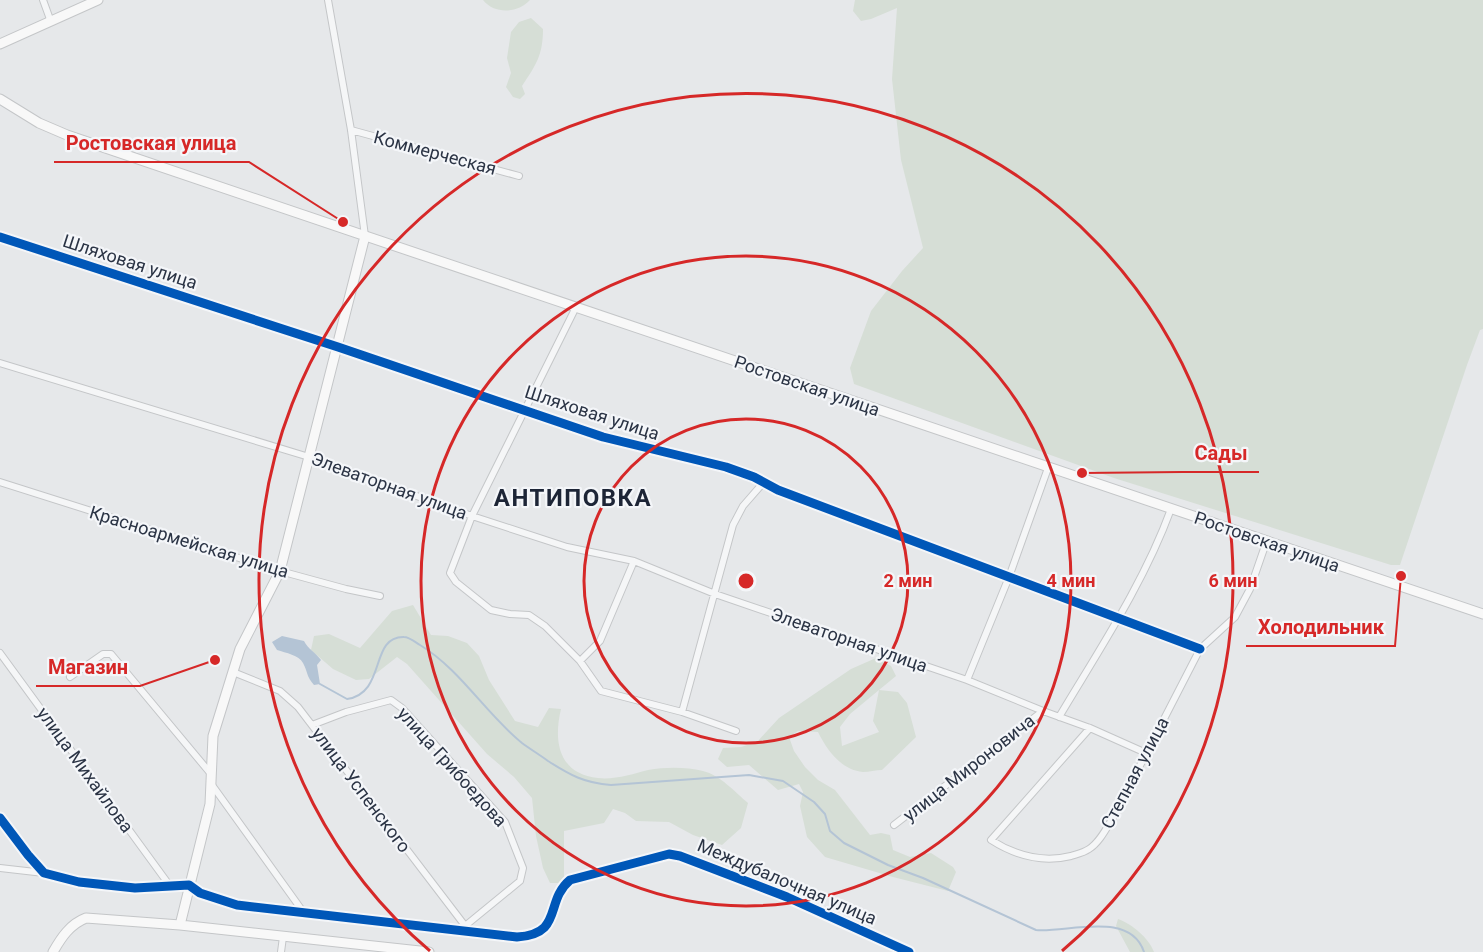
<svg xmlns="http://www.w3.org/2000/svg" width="1483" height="952" viewBox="0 0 1483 952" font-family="Roboto,sans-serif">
<rect width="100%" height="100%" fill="#e6e8ea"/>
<path fill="#d6ded6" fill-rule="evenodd" d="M483,0H530C517,14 494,14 483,0Z
M855,0H1483V329L1480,330L1467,365L1400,565H1391L1114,478L854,384L850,368L871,311L902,271L923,248L901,160L892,79L897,8L871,19L861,21L853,11Z
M531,18L543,29C543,55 536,65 522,86L525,94L520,99L513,97L506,87L511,73L507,58L511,32L519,22Z
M413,605L431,635L448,636L467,643L479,656L489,680L515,721L538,727L549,708L561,709C553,742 559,774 598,778C614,780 633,774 648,770C666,767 686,767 703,771C720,775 735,792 748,803L741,828L722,845L693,835L669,822L636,821L625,813L613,809L604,823L564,831V877L560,883H550L543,868L536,836L532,798L514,777L487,754L407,664L397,657L369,679L356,680L333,669L311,650L314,636L329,634L360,648L392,611Z
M876,658L891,666L896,676L879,690L898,692L907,703L916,737L882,770C876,770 869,772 863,772C841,770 827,750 818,732L798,731L789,737L794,751L805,767L818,780L835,790L870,835L881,833L890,835L893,850L910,857L931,853L953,867L956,872L948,891L893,877L825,857L807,837L800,806L803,792L799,784L778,790L749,765L727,767L718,759L723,748L741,747L757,742L779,718L851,669ZM879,690L873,721L879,732L842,746L840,727L850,714Z
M1118,919C1132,924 1149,938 1154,952H1130L1116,926Z"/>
<path fill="#b4c4d5" d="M282,636L304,641C308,649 315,652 321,660L317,665L320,684L314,685C306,676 308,672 303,663C299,655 286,653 277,650L272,642Z"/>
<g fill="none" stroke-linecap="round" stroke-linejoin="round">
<path stroke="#b4c4d5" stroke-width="2" d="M320,684L347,699C387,693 369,636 404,637C409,637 415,642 420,645C461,670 485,713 522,743C530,749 540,755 548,761C570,775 584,783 611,785L749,775L783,781L814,802L825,814L830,831L844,843L888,865L923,878L1036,930C1067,933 1130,910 1144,952"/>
<defs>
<path id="street" d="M43,0L51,22
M328,0L351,130L365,236
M351,130L519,176
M0,237L338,347L603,437L726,467L754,477L778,490L1200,649
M576,307L472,516L450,573L456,582L491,610L510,614L529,615L545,626L580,661L601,691L682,712L736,731
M0,363L309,457L472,516L567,547L634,561L715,594L967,680L1043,711L1090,728L1146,753
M0,482L280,571L346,589L380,596
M0,653L170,886
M580,661L600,641L634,561
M233,672L280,691L298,707L466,927
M70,677L103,654H111L211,774
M967,680L1009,577L1048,468
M682,712L733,525L743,506L763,483
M1059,717C1099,650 1144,583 1171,509
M312,725L346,712L391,700L402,708L505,822L523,868L520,881L465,926
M1090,728L991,840C1016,856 1042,863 1071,856C1077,854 1083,853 1089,849C1100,842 1107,827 1114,816L1200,649L1235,617L1250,589L1267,540
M212,785L304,913
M0,818L28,855L44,873L79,882L135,888L189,885L200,893L237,905L517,937C564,934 544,902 570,880L669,854L680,856L787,897L909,952
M894,825L1043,711
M0,868L44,873
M281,952L283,937"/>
<path id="secondary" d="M0,44L98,0
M0,99L39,123L67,135L1483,614
M180,925L210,804L213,736L240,649L280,571L365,236
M53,952C61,938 70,924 86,918L180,925L429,952"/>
</defs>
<use href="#street" stroke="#c4c6c8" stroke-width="8"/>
<use href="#secondary" stroke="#c4c6c8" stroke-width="11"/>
<use href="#street" stroke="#f5f6f7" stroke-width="6"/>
<use href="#secondary" stroke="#f8f8f8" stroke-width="9"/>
<defs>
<path id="cycleway" d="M0,237L338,347L603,437L726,467L754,477L778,490L1200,649
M0,818L28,855L44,873L79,882L135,888L189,885L200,893L237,905L517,937C564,934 544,902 570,880L669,854L680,856L787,897L909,952"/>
</defs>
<use href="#cycleway" stroke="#f4f6f9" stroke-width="13"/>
<use href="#cycleway" stroke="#0057b8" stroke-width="9"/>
</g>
<g fill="none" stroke="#d62828" stroke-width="3">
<circle cx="746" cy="581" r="162"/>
<circle cx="746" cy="581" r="325"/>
<path d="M430 951A487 487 0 1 1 1062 951"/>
</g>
<g text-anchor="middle" stroke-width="4.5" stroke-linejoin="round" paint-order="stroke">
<g font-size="18" fill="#2b3445" stroke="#f4f6f9">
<text transform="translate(435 153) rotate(15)" y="6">Коммерческая</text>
<text transform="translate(130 262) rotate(18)" y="6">Шляховая улица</text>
<text transform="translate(807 386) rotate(19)" y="6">Ростовская улица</text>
<text transform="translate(592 413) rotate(18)" y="6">Шляховая улица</text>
<text transform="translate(389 486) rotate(20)" y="6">Элеваторная улица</text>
<text transform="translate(189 542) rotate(17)" y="6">Красноармейская улица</text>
<text transform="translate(1267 542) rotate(19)" y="6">Ростовская улица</text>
<text transform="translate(849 640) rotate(19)" y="6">Элеваторная улица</text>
<text transform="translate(452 767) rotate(48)" y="6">улица Грибоедова</text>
<text transform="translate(969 768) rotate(-38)" y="6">улица Мироновича</text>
<text transform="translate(85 770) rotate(54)" y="6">улица Михайлова</text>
<text transform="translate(1135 773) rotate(-62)" y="6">Степная улица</text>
<text transform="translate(361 790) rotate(53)" y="6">улица Успенского</text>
<text transform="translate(787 882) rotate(23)" y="6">Междубалочная улица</text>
</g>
<g font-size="24" font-weight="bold" letter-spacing="1.5" fill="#1d2536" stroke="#f4f6f9">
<text x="573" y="506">АНТИПОВКА</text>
</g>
</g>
<circle cx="746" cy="581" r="9" fill="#d62828" stroke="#f4f6f9" stroke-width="3"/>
<g font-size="18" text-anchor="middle" font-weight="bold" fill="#d62828" stroke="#f4f6f9" stroke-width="4.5" stroke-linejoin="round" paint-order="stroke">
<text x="908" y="587">2 мин</text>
<text x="1071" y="587">4 мин</text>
<text x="1233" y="587">6 мин</text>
</g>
<path fill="none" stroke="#d62828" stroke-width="2" d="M343 222L249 162H54M1082 473L1182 472H1259M1401 576L1395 646H1246M215 660L140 686H36"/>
<g fill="#d62828" stroke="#f4f6f9" stroke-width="2">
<circle cx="343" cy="222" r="6"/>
<circle cx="1082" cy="473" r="6"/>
<circle cx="1401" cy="576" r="6"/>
<circle cx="215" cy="660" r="6"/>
</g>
<g font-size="20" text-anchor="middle" font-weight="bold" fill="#d62828" stroke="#f4f6f9" stroke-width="4.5" stroke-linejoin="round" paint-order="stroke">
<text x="151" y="150">Ростовская улица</text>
<text x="1221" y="460">Сады</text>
<text x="1321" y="634">Холодильник</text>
<text x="88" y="674">Магазин</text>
</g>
</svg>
